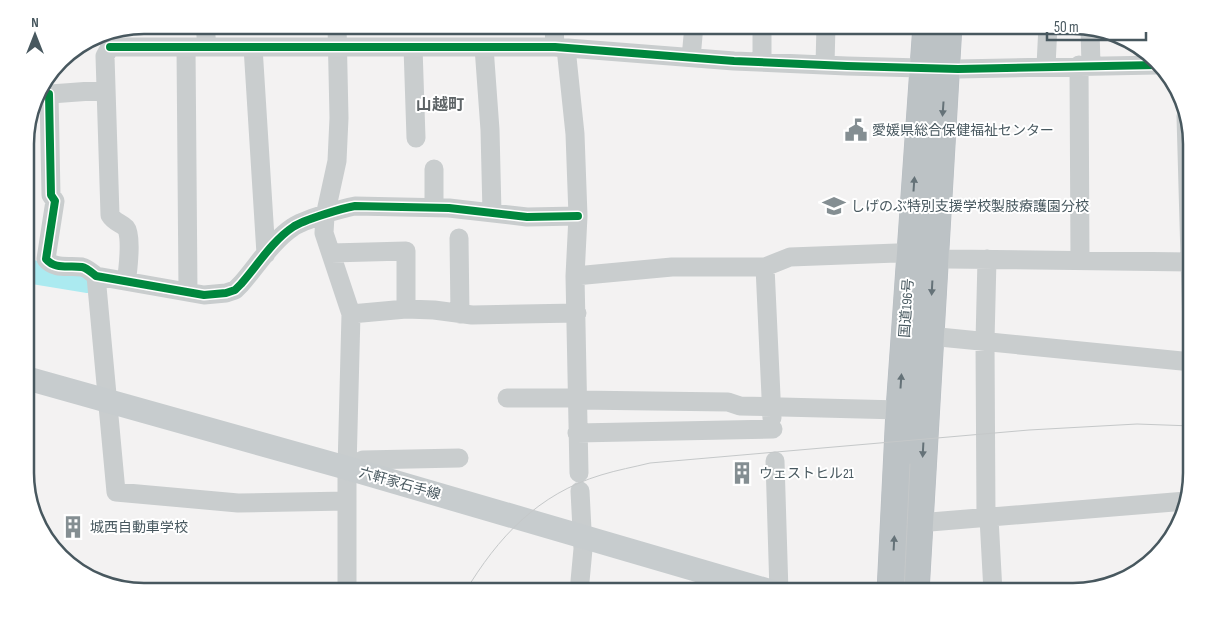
<svg xmlns="http://www.w3.org/2000/svg" width="1217" height="617" viewBox="0 0 1217 617" font-family="'Sofia Sans Condensed','Noto Sans JP',sans-serif">
<rect width="100%" height="100%" fill="#f3f2f2"/>
<g fill="none" stroke-linecap="round" stroke-linejoin="round">
<path stroke="#abeaf0" stroke-width="24" d="M26,271L87,281"/>
<defs>
<path id="highway" d="M891,592L900,410L927,25
M915,592L948,25"/>
</defs>
<use href="#highway" stroke="#b7bdc2" stroke-width="29"/>
<path stroke="#c9cdce" stroke-width="19" d="M205,25L207,47
M337,25L339,118L337,161L325,216L324,233L351,314L347,468V592
M554,25L555,47
M1090,29L1091,65
M109,32L110,47L105,56L110,215C114,222 121,223 126,228C132,235 128,271 126,281
M110,47H555L734,61L847,66L958,69L1157,65
M186,47L188,292
M253,47L266,254
M413,47L416,138
M484,47L490,130L492,213
M566,48L575,134L578,216L575,276L579,473
M691,58L694,25
M762,62V25
M825,65L826,25
M1079,65L1080,260
M1046,66L1048,25
M49,94L51,195L55,201L46,259C55,270 69,265 82,267C87,268 92,273 96,276L204,295L226,293L235,290L241,284C257,266 272,241 293,227C303,220 343,208 355,206L449,208L527,217L578,216
M37,95L105,90
M1186,116L1192,329
M434,169V208
M459,238L460,314
M331,253L406,251V309
M765,267L772,418
M96,276L116,492L238,503L347,501
M575,276L672,267H765L790,257L897,253L947,259L1191,262
M351,314L406,309L434,310L472,315L577,313
M919,335L1192,362
M507,398H577
M577,400L728,402L740,406L900,410
M577,433L773,429
M775,461L779,592
M347,468L363,460L459,458
M986,518L985,341L987,259
M989,518L993,592
M918,523L1186,501
M579,592L583,549L580,491"/>
<path stroke="#c7ccce" stroke-width="24" d="M26,378L347,468L773,592"/>
<use href="#highway" stroke="#bcc2c5" stroke-width="28"/>
<path stroke="#c5c8c9" stroke-width="1" d="M465,592C498,537 538,494 601,475C617,470 634,467 650,463L1029,430L1137,424L1192,426
M904,592L910,464"/>
<defs>
<path id="cycleway" d="M110,47H555L734,61L847,66L958,69L1157,65
M49,94L51,195L55,201L46,259C55,270 69,265 82,267C87,268 92,273 96,276L204,295L226,293L235,290L241,284C257,266 272,241 293,227C303,220 343,208 355,206L449,208L527,217L578,216"/>
</defs>
<use href="#cycleway" stroke="#fff" stroke-width="11"/>
<use href="#cycleway" stroke="#00873e" stroke-width="8"/>
</g>
<defs><path id="oneway-solid" d="M-6-.8H1V-3.2L6.5 0L1 3.2V.8H-6Z" transform="scale(1.25)"/></defs>
<g fill="#657278">
<use href="#oneway-solid" transform="translate(943 109) rotate(94)"/>
<use href="#oneway-solid" transform="translate(914 184) rotate(-86)"/>
<use href="#oneway-solid" transform="translate(932 288) rotate(93)"/>
<use href="#oneway-solid" transform="translate(901 381) rotate(-86)"/>
<use href="#oneway-solid" transform="translate(923 450) rotate(93)"/>
<use href="#oneway-solid" transform="translate(894 543) rotate(-87)"/>
</g>
<defs>
<symbol id="civic-bare" viewBox="-9 -9 18 18"><path d="M-.6-6.5H3V-4.5H.6V-3L4-1V1h2V6H-6V1h2V-1L-.6-3ZM-1.2 2.5V6h2.4V2.5Z" fill="#848e92" stroke="#fff" stroke-width="2.5" paint-order="stroke"/></symbol>
<symbol id="school-bare" viewBox="-9 -9 18 18"><path d="M0-5L7-2L0 1L-7-2ZM-4 1L0 2.5L4 1V4Q0 6-4 4Z" fill="#848e92" stroke="#fff" stroke-width="2.5" paint-order="stroke"/></symbol>
<symbol id="building-bare" viewBox="-9 -9 18 18"><path d="M-4-6H4V6H1V3H-1V6H-4ZM-2.5-4.3h1.7v1.8h-1.7ZM.8-4.3h1.7v1.8H.8ZM-2.5-1h1.7V.8h-1.7ZM.8-1h1.7V.8H.8Z" fill="#848e92" stroke="#fff" stroke-width="2.5" paint-order="stroke"/></symbol>
</defs>
<g fill-rule="evenodd">
<use href="#civic-bare" x="840" y="114" width="32" height="32"/>
<use href="#school-bare" x="818" y="190" width="32" height="32"/>
<use href="#building-bare" x="726" y="457" width="32" height="32"/>
<use href="#building-bare" x="57" y="511" width="32" height="32"/>
</g>
<g text-anchor="middle" stroke-width="4" stroke-linejoin="round" paint-order="stroke">
<g font-size="14" fill="#48585f" stroke="#fff" text-anchor="start">
<text x="872" y="135">愛媛県総合保健福祉センター</text>
<text x="851" y="211">しげのぶ特別支援学校製肢療護園分校</text>
<text x="759" y="478">ウェストヒル21</text>
<text x="90" y="532">城西自動車学校</text>
</g>
<g font-size="14" fill="#48585f" stroke="#fff">
<text transform="translate(906 308) rotate(-86)" y="5">国道196号</text>
<text transform="translate(400 483) rotate(16)" y="5">六軒家石手線</text>
</g>
<g font-size="16" font-weight="bold" fill="#5d6366" stroke="#fff">
<text x="440" y="110">山越町</text>
</g>
</g>
<path d="M0 0H1217V617H0ZM144 34H1073A110 110 0 0 1 1183 144V473A110 110 0 0 1 1073 583H144A110 110 0 0 1 34 473V144A110 110 0 0 1 144 34Z" fill="#fff" fill-rule="evenodd"/>
<path fill="none" stroke="#48585f" stroke-width="2.5" d="M144 34H1073A110 110 0 0 1 1183 144V473A110 110 0 0 1 1073 583H144A110 110 0 0 1 34 473V144A110 110 0 0 1 144 34Z"/>
<g transform="translate(35 35)" stroke="#ffffff" stroke-width="4" paint-order="stroke">
<path d="M0-4L9 19L0 12L-9 19Z" fill="#48585f"/>
<text y="-8" font-size="14" font-weight="bold" text-anchor="middle" fill="#48585f">N</text>
</g>
<path d="M1047 32v8h99v-8" fill="none" stroke="#48585f" stroke-width="2.5"/>
<text x="1054" y="32" font-size="15" fill="#48585f" stroke="#ffffff" stroke-width="4" paint-order="stroke">50 m</text>
</svg>
